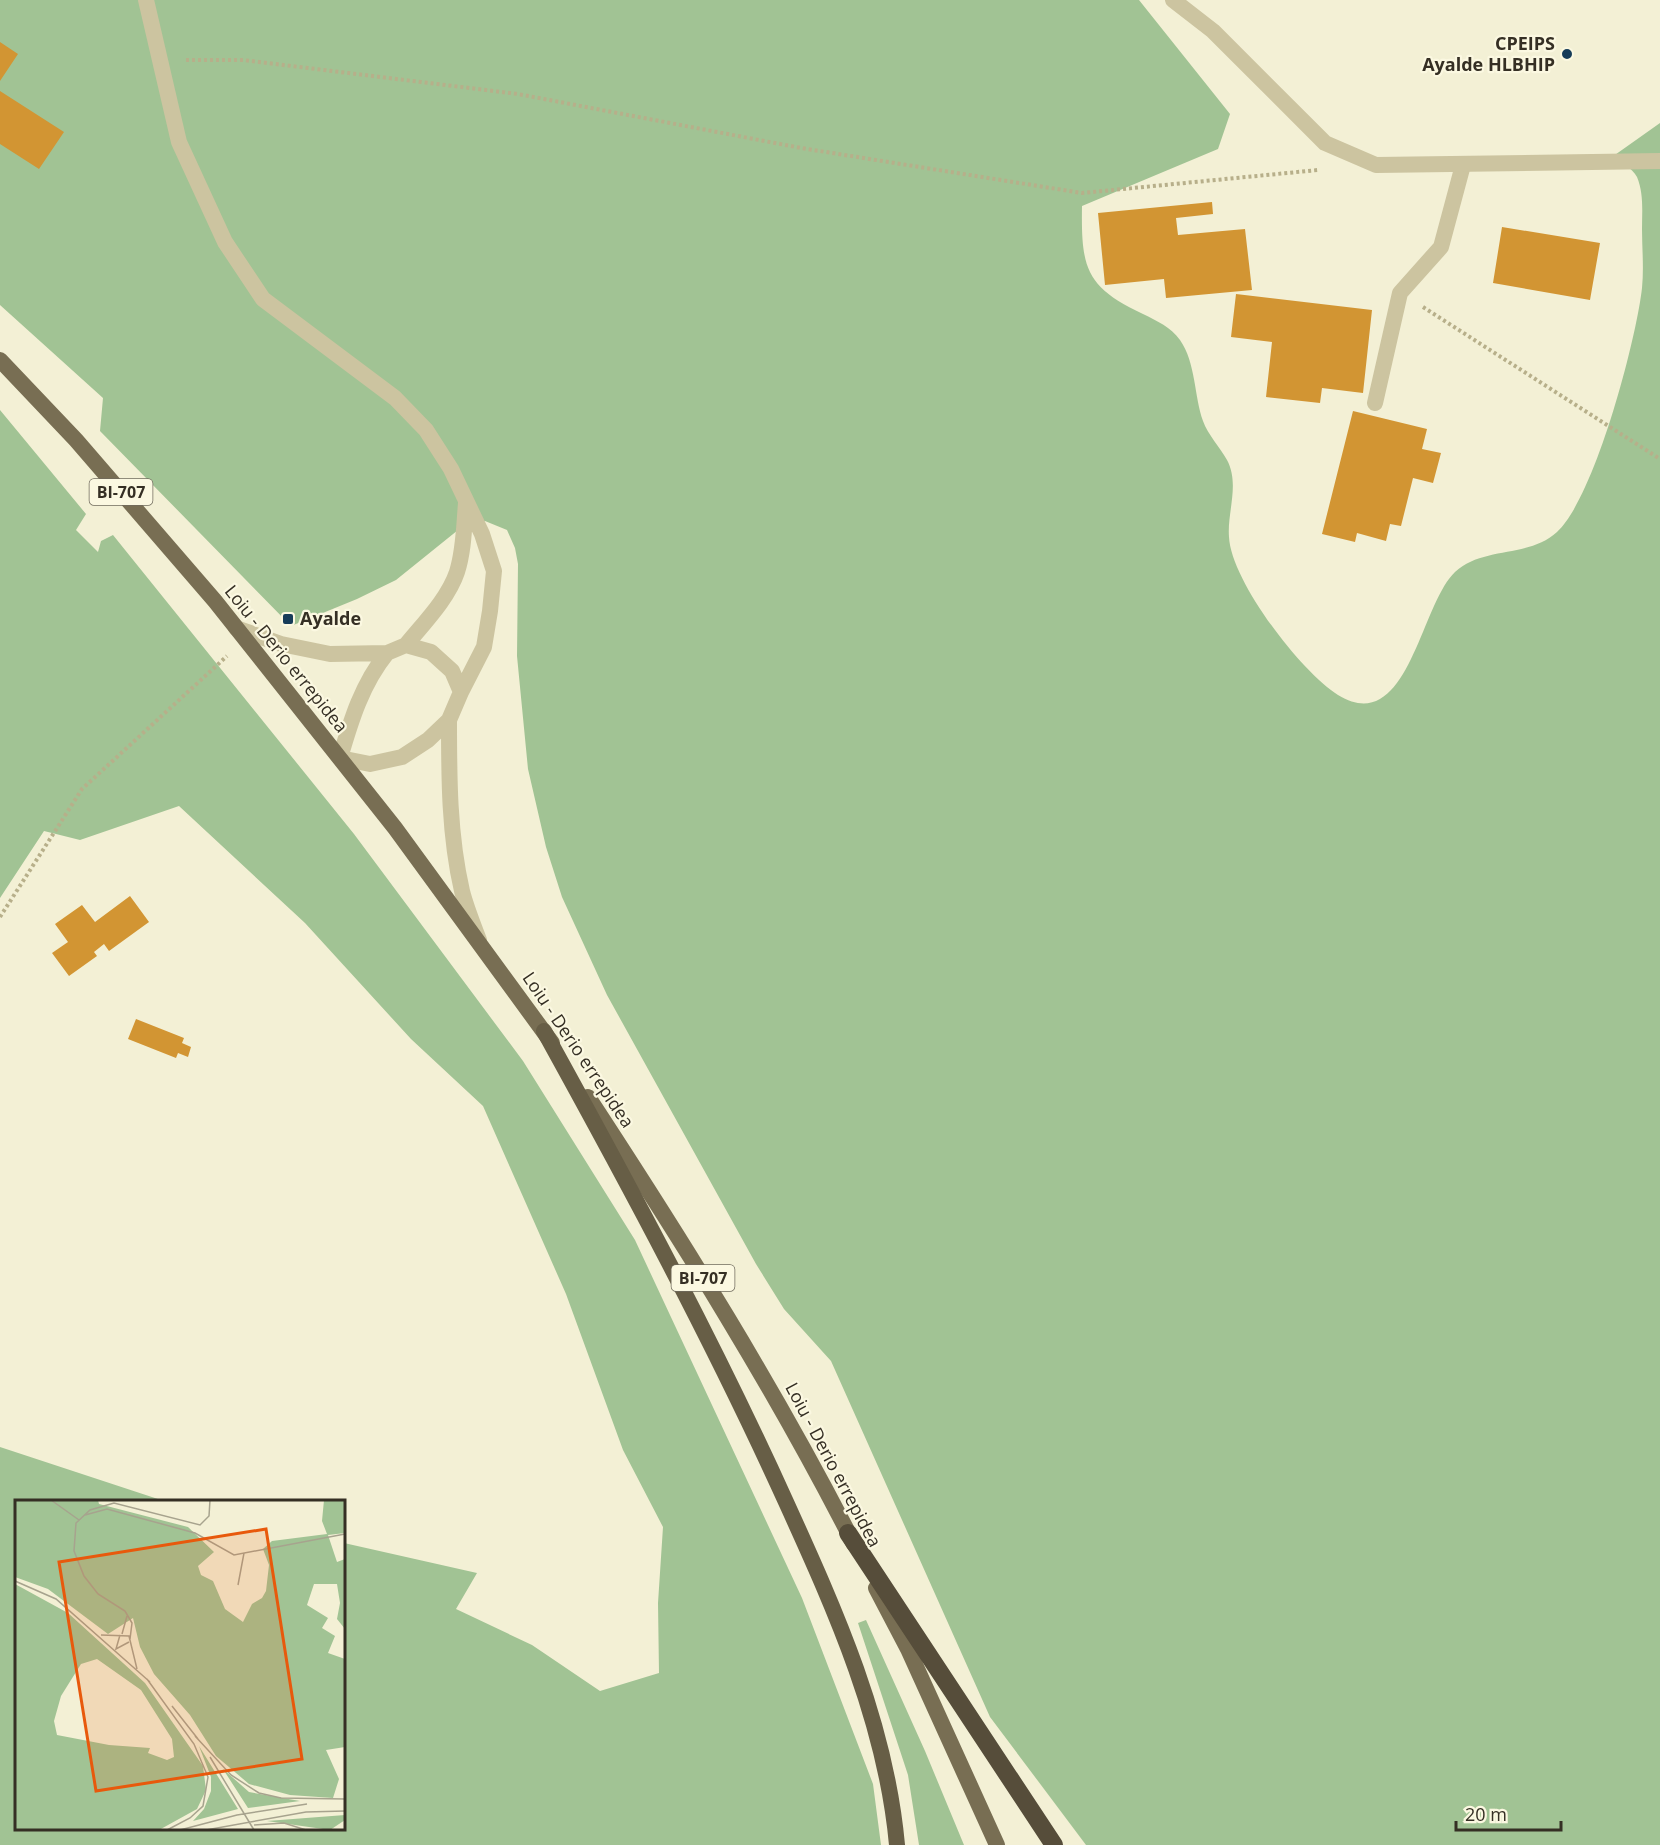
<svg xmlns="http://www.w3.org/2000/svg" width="1660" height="1845" viewBox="0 0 1660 1845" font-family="'Open Sans',sans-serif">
<rect width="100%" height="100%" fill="#f3f0d5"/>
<path fill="#a1c394" d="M0,0H1139L1230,114L1218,149L1082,206C1081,269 1086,287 1143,314C1157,321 1171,327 1180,340C1196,363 1194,396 1203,421C1208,435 1220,447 1227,460C1240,484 1227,512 1229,537C1231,581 1301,672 1338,695C1408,738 1420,605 1455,572C1483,546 1529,558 1557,532C1595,497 1636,341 1642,288C1644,268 1642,248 1642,229C1642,212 1644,194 1637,177C1632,168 1621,162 1612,157L1660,123V1845H1086L990,1717L831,1361L784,1309L756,1264L607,995L562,897L546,847L528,769L517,656L518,564L515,548L507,530L485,521L463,526L396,580L357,599L291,626L100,431L103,398L0,305Z
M0,410L86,514L76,530L98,552L101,541L113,535L354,834L523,1061L635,1240L802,1598L873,1784L881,1845H0V1447L164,1501L16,1502V1828H344V1543L477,1573L456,1609L532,1645L600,1691L659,1673L658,1603L663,1527L623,1450L566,1294L483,1106L411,1039L305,923L179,806L80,840L44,831L0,898Z
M866,1620L925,1751L964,1845H919L908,1775L858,1623Z"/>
<path fill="#d29533" d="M0,42L18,54L0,81Z
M0,91L64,132L39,169L0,144Z
M1212,202L1213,214L1176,218L1178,235L1245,229L1252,290L1166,298L1164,279L1105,285L1098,213Z
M1502,227L1600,243L1590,300L1493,283Z
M1236,294L1372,310L1363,393L1322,388L1320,403L1266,397L1272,342L1231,337Z
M1353,411L1427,429L1422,449L1441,453L1433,483L1413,478L1401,526L1390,524L1386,541L1357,533L1355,542L1322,534Z
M130,896L149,922L109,951L104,944L94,952L97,956L69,976L52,953L68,942L55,924L82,905L95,922Z
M136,1019L184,1038L182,1043L191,1047L188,1057L178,1053L176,1058L128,1039Z"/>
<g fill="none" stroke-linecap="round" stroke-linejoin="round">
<path stroke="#b7af8a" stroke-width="4" stroke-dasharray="3 3" stroke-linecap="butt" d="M186,60H243L518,94L801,148L1082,193L1318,170
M1423,307L1660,459
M0,917L82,789L227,656"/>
<path stroke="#ccc4a0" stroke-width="16" d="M1375,403L1400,293L1441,247L1463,165"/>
<path stroke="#ccc4a0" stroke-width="16" d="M146,0L179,142L225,242L263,299L395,398L426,430L451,469L482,534L494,571L490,611L484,647L461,692
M1173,0L1213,31L1325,143L1376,165L1660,161
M236,628L281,644L330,654L387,653L406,645L431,652L452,671L461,692L449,720L428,740L402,757L370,764L340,758C351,720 362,684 387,653
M406,645C423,624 448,599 457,572C464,550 464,526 466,503
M449,720C449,777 449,835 462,891C466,907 473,924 479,940"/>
<path stroke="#786e53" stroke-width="16" d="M0,360L76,440L215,601L395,828L552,1043
M588,1097C683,1242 775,1389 854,1544
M876,1588L908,1649L997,1845"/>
<path stroke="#675e46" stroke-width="16" d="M544,1031C629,1185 713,1341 786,1502C836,1612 886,1723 897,1845"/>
<path stroke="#564d3a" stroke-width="18" d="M848,1533L1054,1845"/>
</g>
<g fill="#163c59" stroke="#fbf8e1" stroke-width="2">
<circle cx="1567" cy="54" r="6"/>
<rect x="282" y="613" width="12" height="12" rx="3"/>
</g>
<g text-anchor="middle" stroke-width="4.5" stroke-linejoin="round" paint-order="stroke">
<g fill="#fbf8e1" stroke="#706b5d" stroke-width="1.5">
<rect x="89.5" y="479" width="63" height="26" rx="4.5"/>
<rect x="671.5" y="1265" width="63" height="26" rx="4.5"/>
</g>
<g font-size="16" font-weight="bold" fill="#352f24">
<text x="121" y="498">BI-707</text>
<text x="703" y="1284">BI-707</text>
</g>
<g font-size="18" font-weight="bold" fill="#352f24" stroke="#fbf8e1" text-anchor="end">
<text x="1555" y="50">CPEIPS<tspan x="1555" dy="21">Ayalde HLBHIP</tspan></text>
<text x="300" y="625" text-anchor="start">Ayalde</text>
</g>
<g font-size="18" fill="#352f24" stroke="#fbf8e1">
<text transform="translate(286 659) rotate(51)" y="6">Loiu - Derio errepidea</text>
<text transform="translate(578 1050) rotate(56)" y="6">Loiu - Derio errepidea</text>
<text transform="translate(833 1465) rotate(62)" y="6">Loiu - Derio errepidea</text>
</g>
</g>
<g transform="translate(15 1500)">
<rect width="330" height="330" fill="#f3f0d5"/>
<path d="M0,0H83L84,4L173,27L199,52L183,66L186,75L198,81L210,109L228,122L237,104L247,98L251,91L254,65L248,49L257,41L312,34L307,21L309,0H330V33L313,35L322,62L330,59V129L322,119L325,103L322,84H299L292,105L313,118L307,128L320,136L313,153L330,159V247L311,250L324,279L318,298L275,295L234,284L201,256L175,215L139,174L125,147L118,118L93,134L33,89L0,77ZM0,84L53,113L130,183L188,266L191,290L182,309L144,330H0ZM82,159L126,190L157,239L159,257L152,260L133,253L135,248L94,245L42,235L39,221L46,196L66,164ZM184,246L223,309L178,321L189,309L196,291V277ZM208,269L234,292L285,301L233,308ZM330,315V320L315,330L252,321Z" fill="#a1c394" fill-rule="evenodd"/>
<path fill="none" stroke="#a7a38e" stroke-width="1.5" d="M36,0L64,20M70,15L92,9L180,33L219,55L330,34M0,81L41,99L135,182M223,85L229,53M107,134L112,116M86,135L114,136L122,169M105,135L101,149L114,142M115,139L117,123L110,111L83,94L69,76L59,51L61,23L75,10L99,3L185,25L194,16L195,0M132,179L179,244L193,277L188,306L175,318L152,330M157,206L183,239M180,236L216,275L244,293L266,298L330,299M195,257L239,330M239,325L269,323L291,330M165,330L222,315L292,304M191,330L291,312L330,311"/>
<path fill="#e8590c" fill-opacity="0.15" stroke="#e8590c" stroke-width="3" d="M251,29L287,259L81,291L44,62Z"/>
<rect width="330" height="330" fill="none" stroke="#352f24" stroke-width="3"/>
</g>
<path d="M1456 1821v9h105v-9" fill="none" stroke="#352f24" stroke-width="3"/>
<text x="1465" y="1821" font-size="18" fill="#352f24" stroke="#fbf8e1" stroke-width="4.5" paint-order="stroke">20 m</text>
</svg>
